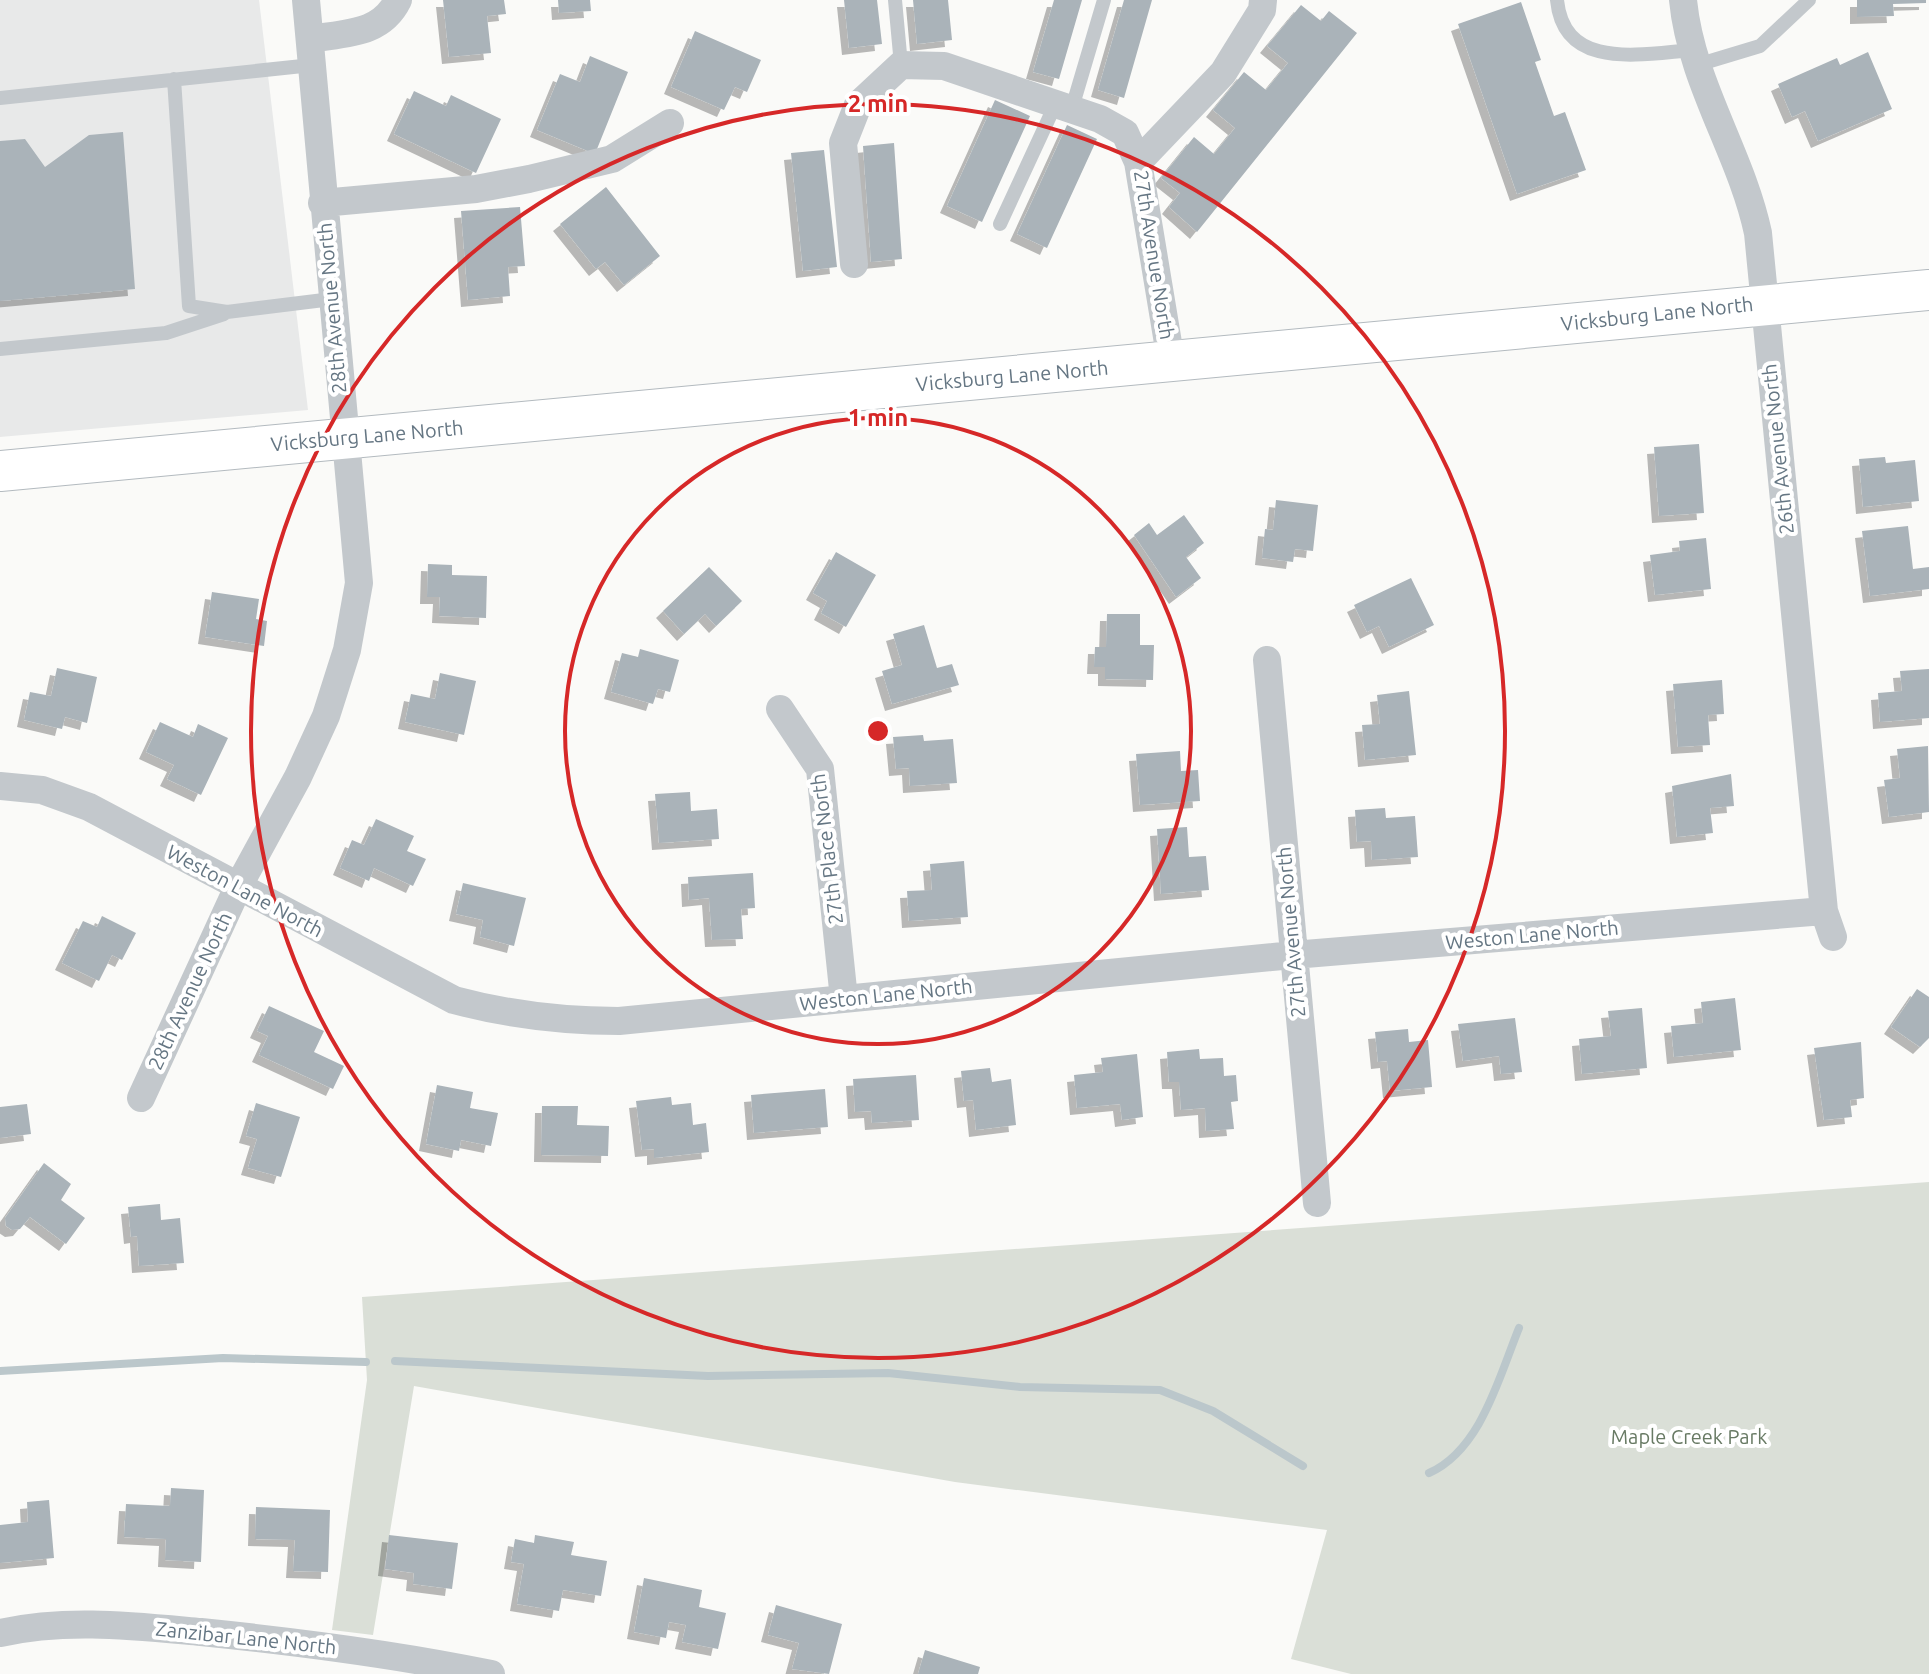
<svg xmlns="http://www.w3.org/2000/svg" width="1929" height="1674" viewBox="0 0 1929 1674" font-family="Ubuntu,sans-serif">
<defs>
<filter id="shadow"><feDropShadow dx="-7" dy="7" stdDeviation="0" flood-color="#0004"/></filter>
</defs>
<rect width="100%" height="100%" fill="#fafaf8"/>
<path fill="#e8e9e9" d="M0,0H259L308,410L0,437Z"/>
<path fill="#dadfd7" d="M1929,1182V1674H1351L1291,1659L1327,1530L955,1482L414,1386L373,1635L332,1630L367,1380L362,1297Z"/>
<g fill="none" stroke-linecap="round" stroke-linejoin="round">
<path stroke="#bbc7cb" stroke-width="8" d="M395,1361L708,1376L888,1373L1020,1387L1160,1390L1213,1411L1303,1466
M0,1371L223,1358L366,1362
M1429,1473C1481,1450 1499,1377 1519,1328"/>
</g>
<path fill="#aab3b9" filter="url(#shadow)" d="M443,0H504L506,14L487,16L491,53L449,57Z
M558,0H590L591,11L559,13Z
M844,0H877L882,44L849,48Z
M913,0H948L952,40L917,44Z
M1054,0H1082L1059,79L1033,72Z
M1124,0H1152L1124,98L1098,90Z
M1857,0H1926V3L1893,4L1894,16L1857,17Z
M1521,2L1541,60L1535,62L1554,116L1565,112L1586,170L1517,194L1458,24Z
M1301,5L1321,21L1329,11L1357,33L1197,232L1169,207L1180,193L1161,178L1194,137L1214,154L1235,128L1213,110L1244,72L1266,90L1288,63L1267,46Z
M695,31L761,60L747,92L735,87L724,110L671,87Z
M1868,52L1892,109L1818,141L1805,111L1792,117L1778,84L1837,58L1840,65Z
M590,56L628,72L595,154L537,130L560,74L580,82Z
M414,91L446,106L451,95L501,119L476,173L394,134Z
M995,100L1030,116L982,222L947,206Z
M1067,125L1097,139L1047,248L1017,234Z
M123,132L135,289L0,301V141L25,139L45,167L89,135Z
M894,143L902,259L871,262L863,146Z
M824,150L837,267L803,271L791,153Z
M606,187L660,256L624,285L605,262L596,269L560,224Z
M520,207L525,266L508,267L510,296L468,300L461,211Z
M1699,444L1704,513L1659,516L1654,447Z
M1885,457L1886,463L1915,460L1919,501L1863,507L1859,459Z
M1276,500L1318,505L1313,551L1295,549L1293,562L1262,558L1265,529L1273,530Z
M1184,515L1204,543L1186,557L1201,578L1176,597L1134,535L1149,523L1157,535Z
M1908,526L1913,569L1929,567V589L1870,596L1862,531Z
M1706,538L1711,589L1655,595L1650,555L1680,551L1679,541Z
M836,552L876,575L846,627L821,613L827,601L813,593Z
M428,564L452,565V575L487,576L486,618L439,616L440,597H427Z
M709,567L742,601L716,626L705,614L684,634L663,611Z
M1411,578L1434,625L1389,647L1379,626L1367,632L1354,605Z
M212,592L259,599L256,619L267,621L264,646L205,637Z
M1107,614H1140V645H1154L1153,680L1105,679V667H1094L1095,647H1106Z
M924,625L937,668L952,664L959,685L892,704L882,671L902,665L893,634Z
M640,649L679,660L670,692L658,689L653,704L611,692L622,653L638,657Z
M57,668L97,677L87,723L65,717L62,729L24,720L30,692L51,696Z
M1929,669V718L1880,722L1878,693L1902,691L1900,671Z
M440,673L476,681L464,735L405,722L411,694L435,699Z
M1722,680L1724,714L1708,715L1710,745L1678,747L1673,684Z
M1409,691L1416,755L1365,760L1362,725L1380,724L1377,695Z
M160,722L193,737L198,724L228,738L201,795L167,779L174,765L146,752Z
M923,735L924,741L953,739L957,783L910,786L909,768L896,769L893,737Z
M1928,746L1929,812L1889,817L1884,780L1900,778L1897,749Z
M1180,751L1181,771L1198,770L1200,801L1140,805L1136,754Z
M1731,774L1734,806L1710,808L1713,833L1677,837L1672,786Z
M690,792L691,811L717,809L719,839L659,843L655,794Z
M1385,808L1386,818L1415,816L1418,857L1372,860L1371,841L1357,842L1355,810Z
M376,819L414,836L407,851L426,859L413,886L374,868L369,881L340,868L352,840L364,845Z
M1187,827L1189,857L1206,856L1209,890L1161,894L1157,829Z
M964,861L968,917L909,921L907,891L932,890L930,864Z
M753,873L755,908L741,909L743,939L712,940L709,898L689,900L688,877Z
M463,883L526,898L514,946L480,937L483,920L456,914Z
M102,916L136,933L122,960L112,955L99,981L62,963L83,921L97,927Z
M1917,989L1929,997V1038L1920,1047L1891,1027Z
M1735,998L1741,1050L1674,1057L1671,1026L1703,1023L1701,1002Z
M269,1006L324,1031L314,1052L344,1066L333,1089L259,1055L268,1036L257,1031Z
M1642,1008L1647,1068L1582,1074L1579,1039L1611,1036L1608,1011Z
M1515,1018L1522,1072L1501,1074L1499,1056L1463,1061L1458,1024Z
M1408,1029L1409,1042L1428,1040L1432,1087L1390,1091L1387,1061L1378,1062L1375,1032Z
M1861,1042L1864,1098L1850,1100L1852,1117L1824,1120L1814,1048Z
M1199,1049L1200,1059L1223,1058L1224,1076L1236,1075L1238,1101L1231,1102L1234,1129L1206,1131L1205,1108L1181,1110L1179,1082H1169L1167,1052Z
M1137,1054L1143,1117L1122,1120L1120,1104L1077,1108L1074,1075L1103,1072L1101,1058Z
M990,1068L992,1082L1011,1079L1016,1125L976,1130L973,1100L964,1101L961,1071Z
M916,1075L919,1120L872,1123L871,1111L855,1112L853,1079Z
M437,1085L473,1092L470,1108L498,1113L491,1146L461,1140L459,1151L426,1144Z
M825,1089L828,1127L754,1133L751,1095Z
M671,1097L672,1105L691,1103L693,1125L706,1123L709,1152L654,1158V1149L642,1150L636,1101Z
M256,1103L300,1117L281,1177L248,1168L257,1139L246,1136Z
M27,1104L31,1134L0,1138V1107Z
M542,1106H578L577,1125L609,1126L608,1156L541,1155Z
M44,1163L71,1184L61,1200L85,1218L66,1244L30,1217L20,1229L12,1230L6,1226L5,1218Z
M160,1204L161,1220L180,1218L184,1263L139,1266L137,1236L131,1237L128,1207Z
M171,1488L204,1490L201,1562L165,1560L166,1539L124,1537L126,1504L170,1506Z
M49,1500L54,1558L0,1563V1525L28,1522L27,1502Z
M256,1507L330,1510L328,1572L293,1571L295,1540L255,1539Z
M389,1535L458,1543L452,1589L413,1584L414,1573L385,1569Z
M535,1535L574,1542L571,1555L607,1561L601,1596L563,1590L559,1611L517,1604L524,1564L511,1562L515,1539L534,1543Z
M644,1578L702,1590L699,1607L726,1613L718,1649L682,1642L686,1625L669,1622L666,1638L634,1632Z
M776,1605L842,1624L829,1674L792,1669L799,1643L768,1635Z
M925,1650L980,1667L978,1674H918Z"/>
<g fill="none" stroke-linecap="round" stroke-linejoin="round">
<defs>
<path id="secondary" d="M0,471L1929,290"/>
</defs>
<use href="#secondary" stroke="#b3babf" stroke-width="42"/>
<path stroke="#c3c8cc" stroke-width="14" d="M895,0L901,65
M1557,0C1564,71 1641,54 1692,50
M1697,65L1760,46L1809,0
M174,79L189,306L227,312L332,299
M0,98L312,65
M1072,108L1104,0
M1000,224L1056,103
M0,349L166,333L224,314"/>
<path stroke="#c3c8cc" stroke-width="28" d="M1683,0C1691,83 1741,153 1758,233L1824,911L1833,937
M310,39C345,33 381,35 398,0
M322,203L476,189L529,179L612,159L670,123
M854,264L843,143L858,105L901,65L944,66L1100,119L1125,133L1138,162
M1171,361L1138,162L1223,73L1262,10L1263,0
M1267,660L1317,1203
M780,709L820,769L844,999
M0,786L42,790L89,807L454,1000C510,1015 561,1021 619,1021L1293,955L1824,911
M141,1098L238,887L298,777L326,716L347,650L359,583L306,0
M0,1633C66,1618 134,1626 201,1632C299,1642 395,1654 491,1674"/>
<use href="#secondary" stroke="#fff" stroke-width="40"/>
</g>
<g fill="none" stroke="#d62828" stroke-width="4">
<circle cx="878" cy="731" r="313"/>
<circle cx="878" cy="731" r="627"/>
</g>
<g text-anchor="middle" stroke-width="8" stroke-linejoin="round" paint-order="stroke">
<g font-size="20" fill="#657683" stroke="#fff">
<text transform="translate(1154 255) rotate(81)" y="7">27th Avenue North</text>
<text transform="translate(332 308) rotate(-95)" y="7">28th Avenue North</text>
<text transform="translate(1657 314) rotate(-6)" y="7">Vicksburg Lane North</text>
<text transform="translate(1012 376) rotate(-5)" y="7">Vicksburg Lane North</text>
<text transform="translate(367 436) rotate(-5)" y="7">Vicksburg Lane North</text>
<text transform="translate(1778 449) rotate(-96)" y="7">26th Avenue North</text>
<text transform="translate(827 849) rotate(-97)" y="7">27th Place North</text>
<text transform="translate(245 891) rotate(28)" y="7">Weston Lane North</text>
<text transform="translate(1291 932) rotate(-95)" y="7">27th Avenue North</text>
<text transform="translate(1532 935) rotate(-5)" y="7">Weston Lane North</text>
<text transform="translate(190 991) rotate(-65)" y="7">28th Avenue North</text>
<text transform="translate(886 995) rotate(-6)" y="7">Weston Lane North</text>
<text transform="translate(246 1638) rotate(6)" y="7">Zanzibar Lane North</text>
</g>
<g font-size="20" fill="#687a64" stroke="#fff">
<text x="1689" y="1444">Maple Creek Park</text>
</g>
</g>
<circle cx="878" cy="731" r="12" fill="#d62828" stroke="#fff" stroke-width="4"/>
<g font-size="24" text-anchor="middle" font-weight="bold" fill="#d62828" stroke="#fff" stroke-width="8" stroke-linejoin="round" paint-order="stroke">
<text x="878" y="112">2 min</text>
<text x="878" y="426">1 min</text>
</g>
</svg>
